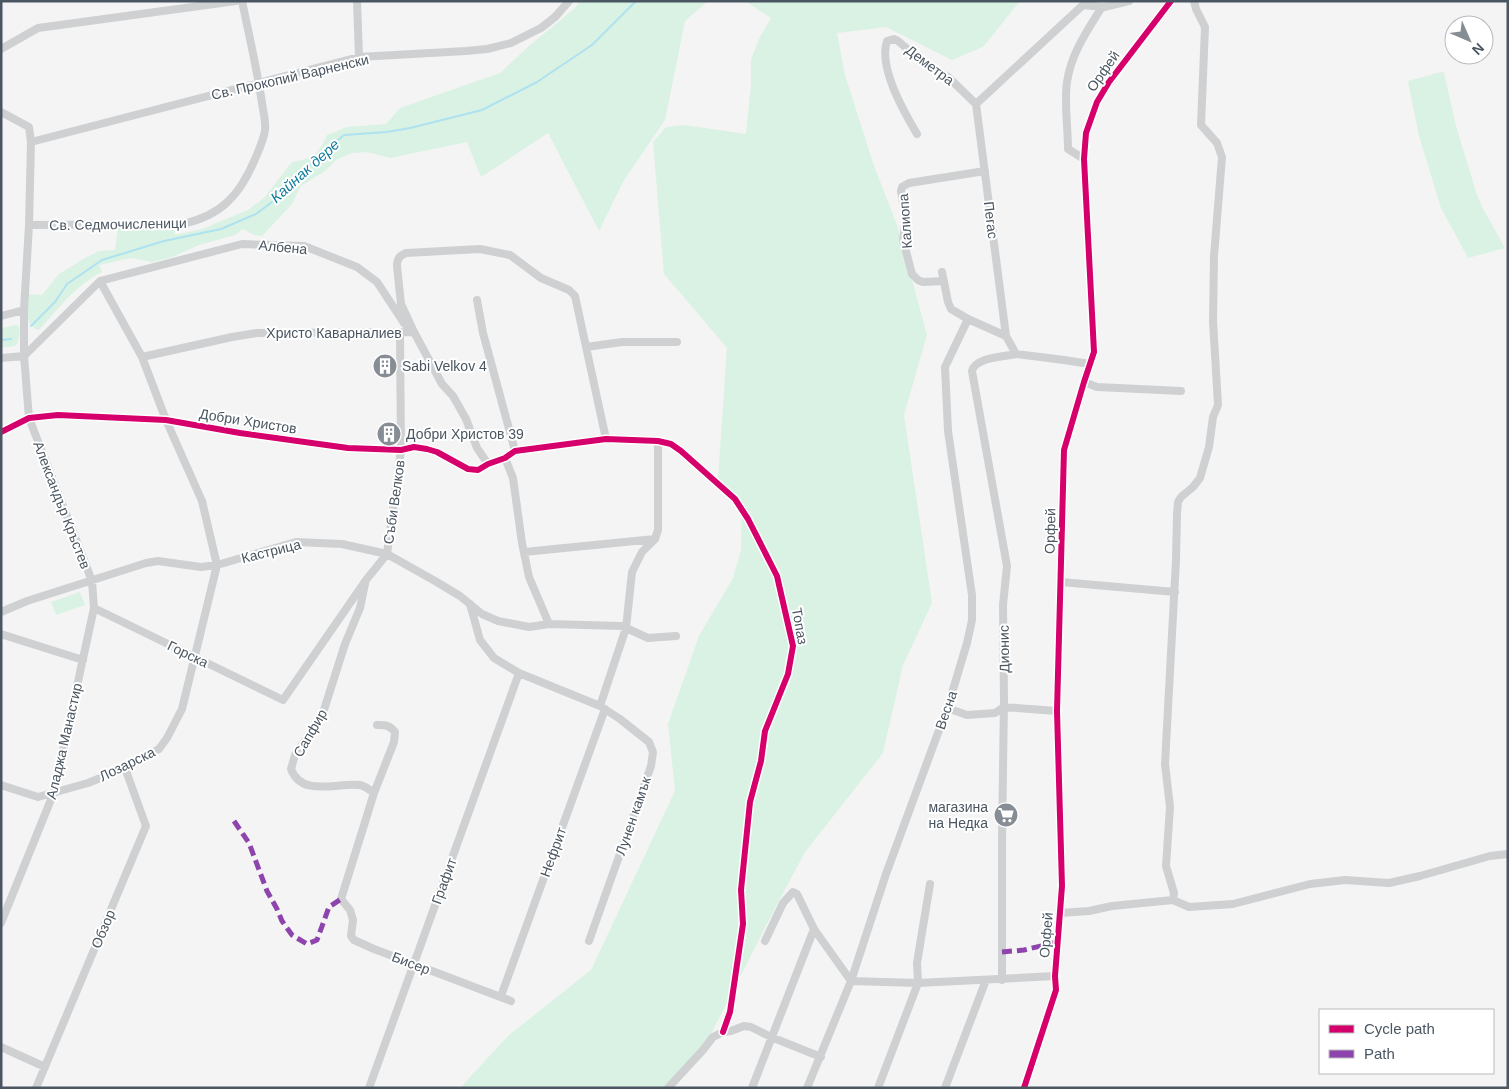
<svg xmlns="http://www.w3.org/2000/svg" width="1509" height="1089" viewBox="0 0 1509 1089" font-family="Arial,sans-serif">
<rect width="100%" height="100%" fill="#f4f4f4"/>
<path fill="#d9f2e3" d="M580,1H708L685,21L665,120L624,180L599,231L548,133L481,177L467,142L390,158L367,152L352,153L336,160L325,171L301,186L292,204L262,236L254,235L243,229L235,235L199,245L172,257L153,262L131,258L99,265L102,272C76,285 58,309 39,330C24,327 27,306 27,294L42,295L59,274L85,258L99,251L115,250L118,228H174L175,235L202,229L248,210L264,198L292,162C312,159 319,154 327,135L347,127L386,124L400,108L500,73L530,45L574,9Z
M745,1H1020L983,47L952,60L886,27L837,33L845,75L873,163L898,228L927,335L904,415L932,603L903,665L883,753L805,852L775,908L703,1050L669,1088H460L508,1036L591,970L675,791L668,724L699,636L733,578L741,550L742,510L725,491L718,478L727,348L664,274L653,142L666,127L684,125L746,134L751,85V59L760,37L771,18Z
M1441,72L1444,73L1456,126L1476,192L1482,207L1505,248L1468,258L1441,208L1419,136L1408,81Z
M17,325L20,330L18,342L15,346L1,348V328Z
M80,592L85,605L56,615L51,602Z"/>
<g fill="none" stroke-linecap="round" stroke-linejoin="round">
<path stroke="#aee2f0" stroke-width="2" d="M31,326L55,302L67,284L102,260L164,241L221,229L256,214L280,196L315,160L344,135L387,132L410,128L482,110L537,82L592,45L636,1
M1,340L11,339"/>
<path stroke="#ced0d2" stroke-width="8" d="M357,1L359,57
M1,49L38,28L236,1
M976,104L1006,336
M976,104L1083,5L1104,7L1129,1
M1,112L29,127L31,142L29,225L24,310V356L29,418L92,581L94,608L54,792L1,923
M917,134C904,112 878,67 887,41L894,39L898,41L923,62L948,77L976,104
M31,142L359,57L466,51L487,49L511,43L541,28L555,17L569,1
M1084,159L1068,149C1068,129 1064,101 1067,82C1071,54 1087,31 1102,7
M29,225L182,224C221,216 240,195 255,159C259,150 264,139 265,130C266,121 263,111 262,103C257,69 249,35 242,1
M942,272L948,302L951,309L968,319L1006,336L1016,354L1064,360L1090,364
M944,281L923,282L918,280L912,274L903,240L906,218L901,191L902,187L909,183L985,171
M477,300L483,333L515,451
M1,316L24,310
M586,347L622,342H677
M142,357L232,337L257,333L414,332L401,304L397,266C397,259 399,256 406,253L480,249L510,255L541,278L569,290L575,296L606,439
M1,358L24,356L100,281L242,244L304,246L357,267L377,282L404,323L414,332L442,384L453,396L466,419L477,448L488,464
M1084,382L1097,387L1181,391
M1,432L29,418L58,415L166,420L240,433L348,448L401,450L414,447L427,449L437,452L468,469L478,470L488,464L505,458L515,451L606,439L658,441L671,444L681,451L735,499L748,519L777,576L793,646L788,674L765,731L761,761L750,802L741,890L743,924L730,1012L723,1032
M505,458L513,478L522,543L529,577L549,624
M524,552L655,539
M1061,582L1175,592
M365,584L360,608L345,644L322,716L295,755L291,769C302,798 338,782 360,785C365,786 370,790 374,793
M470,604L480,640L494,658L519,673L600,706L620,719L649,742L653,752L651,766L589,941
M94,608L283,700L366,580L387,554L401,450L400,332
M1,612L27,601L146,563L158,561L201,567L217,565L296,542L342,544L387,554L435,581L460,596L482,614L498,621L529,627L549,624L622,626L648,638L676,636
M1,634L83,660
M600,706L626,628L632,572L642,552L655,539L658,530V441
M947,708L967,715L995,713L1004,707L1057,711
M377,725C386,725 389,725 395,732L394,742L374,793L341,899L350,910L353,920L351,936L354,940L374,949L511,1001
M1,785L38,797L88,783L125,768L159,749L167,738L182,709L217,565L202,501L166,420L142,357L100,281
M1173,900L1174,893L1166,866L1170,807L1165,764L1176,560L1177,514L1178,502L1181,497L1193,487L1200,478L1209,447L1213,417L1218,405L1213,321L1214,256L1222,157L1217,143L1201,125L1205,27L1196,9L1194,1
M1060,913L1089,911L1112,906L1173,900L1189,907L1233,904L1310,884L1345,880L1389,883L1420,876L1490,856L1508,854
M765,941L783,903L793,892L797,894L814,929L851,981L918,983L1055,976
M1002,980V840L1004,700L1003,605L1007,566L972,371C976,357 1003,357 1016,354
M501,996L605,709
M1,1047L45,1067
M36,1088L146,826L125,768
M369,1088L519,673
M668,1088L703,1050L713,1037L723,1032L731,1031L744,1026L751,1027L771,1037L821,1057
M752,1088L814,929
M807,1088L851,981L886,874L949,703L967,643L972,620V595L948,431L945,367L968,319
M878,1088L918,983L917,963L930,884
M945,1088L986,980
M1024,1088L1056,990L1055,976L1062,886L1057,711L1064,450L1084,382L1094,352L1084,159L1086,133L1097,102L1109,82L1171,1"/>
<path stroke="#8e44ad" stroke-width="5" stroke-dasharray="10 5" stroke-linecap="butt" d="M234,821L249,843L267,891L277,909L282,921L292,935L307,944L317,940L329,907L341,899
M1002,952L1024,950L1058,942"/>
<defs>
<path id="cycleway" d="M1,432L29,418L58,415L166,420L240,433L348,448L401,450L414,447L427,449L437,452L468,469L478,470L488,464L505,458L515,451L606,439L658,441L671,444L681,451L735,499L748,519L777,576L793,646L788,674L765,731L761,761L750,802L741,890L743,924L730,1012L723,1032
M1024,1088L1056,990L1055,976L1062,886L1057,711L1064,450L1084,382L1094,352L1084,159L1086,133L1097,102L1109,82L1171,1"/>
</defs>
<use href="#cycleway" stroke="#fff" stroke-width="9"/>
<use href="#cycleway" stroke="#d6006c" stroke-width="6"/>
</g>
<defs>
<symbol id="building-disc" viewBox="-11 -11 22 22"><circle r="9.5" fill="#868d94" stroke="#fff"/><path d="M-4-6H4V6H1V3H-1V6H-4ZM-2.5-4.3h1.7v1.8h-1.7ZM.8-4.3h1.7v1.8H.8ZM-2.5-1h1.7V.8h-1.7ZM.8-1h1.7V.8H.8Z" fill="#fff"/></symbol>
<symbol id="supermarket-disc" viewBox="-11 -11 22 22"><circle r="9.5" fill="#868d94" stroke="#fff"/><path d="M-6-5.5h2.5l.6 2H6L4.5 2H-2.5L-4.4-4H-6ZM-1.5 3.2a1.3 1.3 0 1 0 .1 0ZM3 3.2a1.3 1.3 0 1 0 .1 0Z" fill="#fff"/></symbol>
</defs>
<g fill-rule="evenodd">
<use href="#building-disc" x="371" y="352" width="28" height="28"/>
<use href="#building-disc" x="375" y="420" width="28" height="28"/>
<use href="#supermarket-disc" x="992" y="801" width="28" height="28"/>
</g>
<g text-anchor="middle" stroke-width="4" stroke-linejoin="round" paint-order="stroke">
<g font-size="14" fill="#4a5661" stroke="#fff">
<text transform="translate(930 65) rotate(37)" y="5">Деметра</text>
<text transform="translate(1103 71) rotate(-55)" y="5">Орфей</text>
<text transform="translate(290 77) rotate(-13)" y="5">Св. Прокопий Варненски</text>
<text transform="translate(991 220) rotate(83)" y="5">Пегас</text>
<text transform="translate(905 221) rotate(-94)" y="5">Калиопа</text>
<text transform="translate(118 224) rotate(-1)" y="5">Св. Седмочисленици</text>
<text transform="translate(283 247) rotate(5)" y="5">Албена</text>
<text x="334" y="338">Христо Каварналиев</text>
<text transform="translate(248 421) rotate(9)" y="5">Добри Христов</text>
<text transform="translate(394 502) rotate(-82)" y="5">Съби Велков</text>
<text transform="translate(62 505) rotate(69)" y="5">Александър Кръстев</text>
<text transform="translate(1050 531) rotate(-89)" y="5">Орфей</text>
<text transform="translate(271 551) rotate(-14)" y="5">Кастрица</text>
<text transform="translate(800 626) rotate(80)" y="5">Топаз</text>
<text transform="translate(1004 649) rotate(-91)" y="5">Дионис</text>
<text transform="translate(188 654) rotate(26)" y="5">Горска</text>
<text transform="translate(946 710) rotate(-71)" y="5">Весна</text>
<text transform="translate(310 733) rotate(-60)" y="5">Сапфир</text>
<text transform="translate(64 741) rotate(-77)" y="5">Аладжа Манастир</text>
<text transform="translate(127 764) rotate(-26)" y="5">Лозарска</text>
<text transform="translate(633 816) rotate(-71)" y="5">Лунен камък</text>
<text transform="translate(553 852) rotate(-70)" y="5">Нефрит</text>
<text transform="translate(444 881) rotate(-70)" y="5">Графит</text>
<text transform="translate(103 929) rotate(-67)" y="5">Обзор</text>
<text transform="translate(1046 935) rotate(-85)" y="5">Орфей</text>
<text transform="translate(411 963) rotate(21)" y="5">Бисер</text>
</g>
<g font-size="14" fill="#4a5661" stroke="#fff" text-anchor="start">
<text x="402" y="371">Sabi Velkov 4</text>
<text x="406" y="439">Добри Христов 39</text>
<text x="988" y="812" text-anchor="end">магазина<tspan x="988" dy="16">на Недка</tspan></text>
</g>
<g font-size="15" font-style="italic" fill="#0c7c9b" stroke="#fff">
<text transform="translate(305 171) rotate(-42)" y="5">Кайнак дере</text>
</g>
</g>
<rect width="1509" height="1089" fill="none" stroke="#4a5661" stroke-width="5"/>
<rect x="1319" y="1009" width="175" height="65" fill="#ffffff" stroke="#b7bbc0"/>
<rect x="1329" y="1025" width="25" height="8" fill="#d6006c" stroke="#b7bbc0"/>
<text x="1364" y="1034" font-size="15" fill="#4a5661">Cycle path</text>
<rect x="1329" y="1050" width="25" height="8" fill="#8e44ad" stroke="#b7bbc0"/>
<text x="1364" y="1059" font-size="15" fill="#4a5661">Path</text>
<g transform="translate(1469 40) rotate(135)"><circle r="24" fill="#ffffff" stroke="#b7bbc0"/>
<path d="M0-4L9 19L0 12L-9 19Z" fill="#868d94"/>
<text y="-8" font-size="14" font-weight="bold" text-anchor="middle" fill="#4a5661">N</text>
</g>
</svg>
